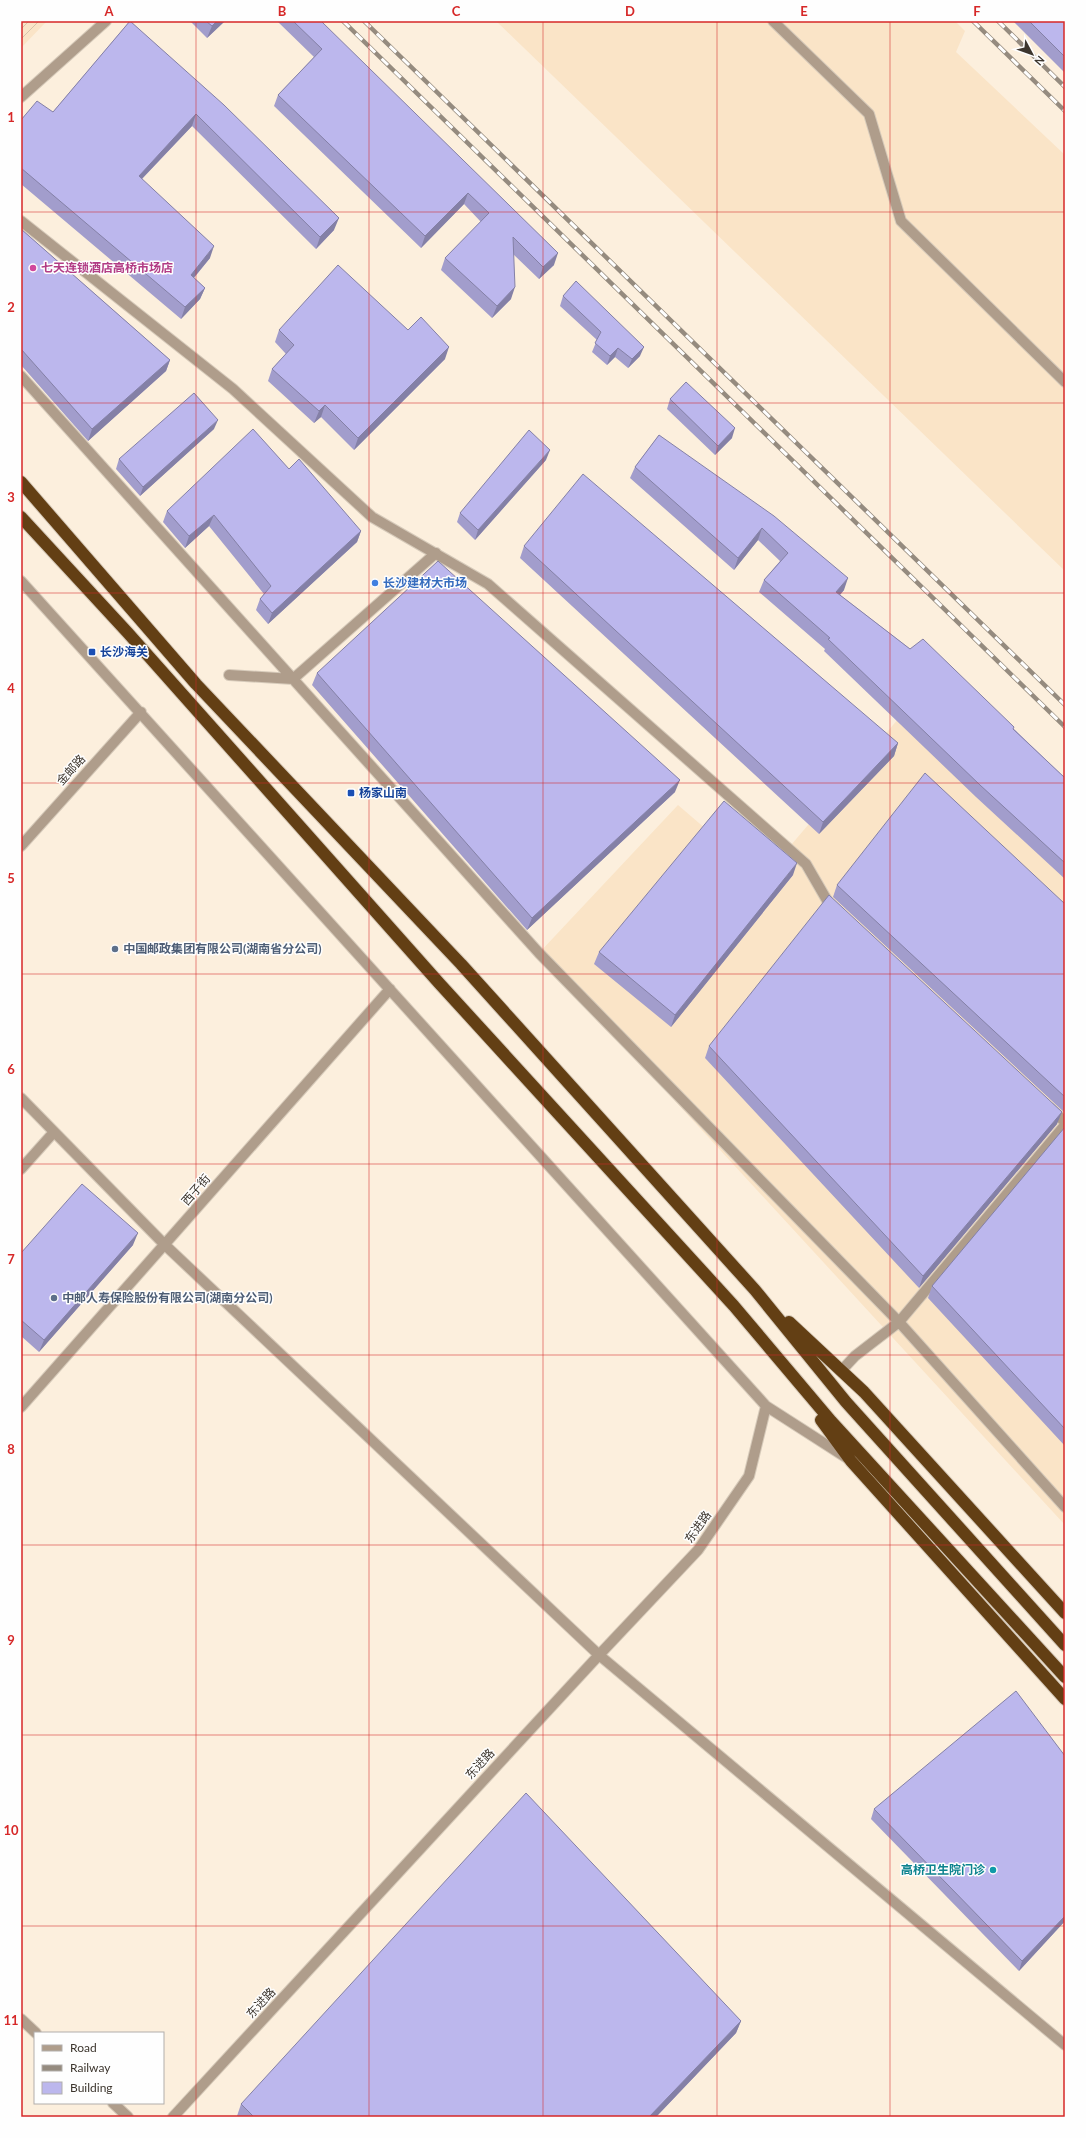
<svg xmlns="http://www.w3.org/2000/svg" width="1086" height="2138" viewBox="0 0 1086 2138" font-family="Lato,'Noto Sans SC',sans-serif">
<defs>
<pattern id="industrial-furrows" width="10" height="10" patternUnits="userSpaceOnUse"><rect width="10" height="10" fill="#fae4c7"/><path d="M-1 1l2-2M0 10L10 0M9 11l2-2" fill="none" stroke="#d7c4ab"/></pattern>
</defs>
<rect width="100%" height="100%" fill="#fcefdd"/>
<path fill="#fae4c7" d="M496,21H955L965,31L956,52L1065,155V571Z
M910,705L1065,831V1525L539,953L678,805L763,878Z"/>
<path fill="url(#industrial-furrows)" d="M21,21H47L21,48Z"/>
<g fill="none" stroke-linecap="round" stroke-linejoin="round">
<defs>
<path id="minor" d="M773,21L869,114L901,221L1065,382
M21,97L106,21
M21,221L233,389L372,517L488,584L806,864L828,902L835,908
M21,376L539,953L899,1322L1065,1507
M21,581L766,1406L847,1458
M229,675L293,679L436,553
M21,846L141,712
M21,1098L165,1245L599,1655L1065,2045
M1050,1108L1065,1122
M21,1169L54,1132
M841,1371L855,1356L899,1322L1065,1125
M21,1407L390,989
M21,2019L36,2033
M113,2103L128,2117
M173,2117L599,1655L698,1550L749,1476L766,1406"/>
<path id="highway" d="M21,482L196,684L461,964L755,1290L846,1402L1065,1645
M21,517L128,633L439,983L734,1306L831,1421L1065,1677
M789,1322L864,1392L1065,1613
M821,1420L851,1461L1065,1699"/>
</defs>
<use href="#minor" stroke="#d6caba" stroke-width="12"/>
<use href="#highway" stroke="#d6caba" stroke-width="14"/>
<use href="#minor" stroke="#af9d8b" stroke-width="10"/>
<use href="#highway" stroke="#633f14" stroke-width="12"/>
<defs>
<path id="rail" d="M343,21L1065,727
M364,21L1065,705
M973,21L1065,111
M998,21L1065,87"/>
</defs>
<use href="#rail" stroke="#958b7f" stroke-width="4.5"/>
<use href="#rail" stroke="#fefefe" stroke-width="3" stroke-dasharray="9" stroke-linecap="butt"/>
</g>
<path fill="#a29dcc" d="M130,21L334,230L316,249L192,126L142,179L210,258L194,278L205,288L200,299L181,319L21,184V120L53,112Z
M190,21H225L207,38Z
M277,21H321L554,265L539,279L513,254L511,299L492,318L441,270L445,258L481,222L464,204L421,248L274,106L278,95L314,57Z
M1013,21H1065V73Z
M21,229L170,360L166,371L88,441L21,365Z
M563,296L640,356L628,368L615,357L607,365L592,352L597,340L560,306Z
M279,330H408L445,359L354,450L321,417L314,423L268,381L272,369L286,354L275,342Z
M670,399L732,438L715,455L667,409Z
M214,429L140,496L116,469L119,459Z
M659,435L844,590L840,595L1014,729L1065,778V879L976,797L824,651L825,649L759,592L764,580L780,561L758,540L734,570L630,478L635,467Z
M546,460L475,540L457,522L460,513Z
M289,469L361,531L357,542L268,624L256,610L260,599L264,594L209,526L185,548L163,522L167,511Z
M524,546L898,743L894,756L819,834L520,558Z
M317,673L675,792L527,930L312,685Z
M793,875L671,1027L594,964L599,952Z
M837,885L1065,904V1113L833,897Z
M709,1046L1057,1124L919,1288L705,1058Z
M1065,1127V1446L928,1298L932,1286Z
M133,1245L39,1352L21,1336V1253Z
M874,1809L1065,1921L1019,1971L871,1819Z
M741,2021L736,2033L656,2117H238L237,2116L241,2104Z"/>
<path fill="#8480a6" d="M217,21H225L207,38L212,26Z
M196,114L192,126L134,187L139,176Z
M468,193L464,204L421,248L425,236Z
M339,218L334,230L316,249L320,237Z
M214,246L210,258L186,287L191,275Z
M558,253L554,265L539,279L543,267Z
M515,287L511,299L492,318L497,306Z
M205,288L200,299L181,319L185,307Z
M449,347L445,359L354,450L358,438Z
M644,347L640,356L628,368L632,359Z
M618,348L615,357L607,365L610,356Z
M170,360L166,371L88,441L92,429Z
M325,405L321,417L314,423L319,411Z
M218,420L214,429L140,496L143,487Z
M735,428L732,438L715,455L718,446Z
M550,450L546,460L475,540L478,530Z
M214,515L209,526L185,548L189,536Z
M762,528L758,540L734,570L738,558Z
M361,531L357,542L268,624L272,613Z
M848,578L844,590L832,604L836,592Z
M898,743L894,756L819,834L823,822Z
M680,780L675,792L527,930L532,918Z
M797,863L793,875L671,1027L675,1015Z
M1062,1112L1057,1124L919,1288L923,1276Z
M138,1233L133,1245L39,1352L44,1340Z
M1065,1916V1921L1019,1971L1022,1961Z
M741,2021L736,2033L656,2117H649Z"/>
<path fill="#bcb7ed" stroke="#8480a6" d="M130,21L224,105L339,218L320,237L196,114L139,176L214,246L191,275L205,288L185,307L21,168V120L37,101L53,112Z
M206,21H217L212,26Z
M293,21H321L558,253L543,267L513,237L515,287L497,306L445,258L489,213L468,193L425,236L278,95L322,49Z
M1029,21H1065V57Z
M21,229L170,360L92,429L21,349Z
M338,265L408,330L421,317L449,347L358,438L325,405L319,411L272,369L294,345L279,330Z
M576,281L644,347L632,359L618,348L610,356L595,343L601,332L563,296Z
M686,382L735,428L718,446L670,399Z
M194,393L218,420L143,487L119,459Z
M253,429L289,469L299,459L361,531L272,613L260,599L271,586L214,515L189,536L167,511Z
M529,430L550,450L478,530L460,513Z
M659,435L774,516L848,578L836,592L910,649L923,639L1014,727L1013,729L1065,778V863L980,785L828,639L830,638L764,580L788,553L762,528L738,558L635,467Z
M583,474L898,743L823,822L524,546Z
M438,561L680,780L532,918L317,673Z
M925,773L1065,904V1097L837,885Z
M724,801L797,863L675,1015L599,952Z
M829,895L1062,1112L923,1276L709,1046Z
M1065,1127V1429L932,1286Z
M82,1184L138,1233L44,1340L21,1320V1253Z
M1016,1691L1065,1756V1916L1022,1961L874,1809Z
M526,1793L741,2021L649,2117H254L241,2104Z"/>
<path fill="none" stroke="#d62828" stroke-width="1" stroke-opacity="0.55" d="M196,21V2117M369,21V2117M543,21V2117M717,21V2117M890,21V2117M21,212H1065M21,403H1065M21,593H1065M21,783H1065M21,974H1065M21,1164H1065M21,1355H1065M21,1545H1065M21,1735H1065M21,1926H1065"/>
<circle fill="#d1479c" stroke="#fefefe" stroke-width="1.5" cx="33" cy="268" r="4"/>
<circle fill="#3f7fe0" stroke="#fefefe" stroke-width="1.5" cx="375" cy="583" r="4"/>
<g fill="#1a4fb4" stroke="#fefefe" stroke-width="1.5">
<rect x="88" y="648" width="8" height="8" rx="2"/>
<rect x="347" y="789" width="8" height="8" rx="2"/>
</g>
<g fill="#5c6f8a" stroke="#fefefe" stroke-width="1.5">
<circle cx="115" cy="949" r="4"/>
<circle cx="54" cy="1298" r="4"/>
</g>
<circle fill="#0f9aa8" stroke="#fefefe" stroke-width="1.5" cx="993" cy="1870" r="4"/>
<g text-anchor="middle" stroke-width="3" stroke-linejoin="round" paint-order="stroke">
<g font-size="12" font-weight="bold" fill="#b23c85" stroke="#fefefe" text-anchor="start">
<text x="41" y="272">七天连锁酒店高桥市场店</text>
</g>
<g font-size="12" font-weight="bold" fill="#366cbe" stroke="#fefefe" text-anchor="start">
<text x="383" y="587">长沙建材大市场</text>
</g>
<g font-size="12" font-weight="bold" fill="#164399" stroke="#fefefe" text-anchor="start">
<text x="100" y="656">长沙海关</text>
<text x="359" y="797">杨家山南</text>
</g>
<g font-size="12" fill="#3d362e" stroke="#fefefe">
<text transform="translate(71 770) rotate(-48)" y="4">金邮路</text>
<text transform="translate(196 1190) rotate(-49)" y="4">西子街</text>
<text transform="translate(698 1527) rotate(-55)" y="4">东进路</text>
<text transform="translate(480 1764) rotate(-47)" y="4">东进路</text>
<text transform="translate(261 2003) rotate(-47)" y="4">东进路</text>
</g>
<g font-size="12" font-weight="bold" fill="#4e5e75" stroke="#fefefe" text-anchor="start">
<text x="123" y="953">中国邮政集团有限公司(湖南省分公司)</text>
<text x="62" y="1302">中邮人寿保险股份有限公司(湖南分公司)</text>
</g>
<g font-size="12" font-weight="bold" fill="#0d838f" stroke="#fefefe" text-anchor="end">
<text x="985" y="1874">高桥卫生院门诊</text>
</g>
</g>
<rect width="1086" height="2138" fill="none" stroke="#fefefe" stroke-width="44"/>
<rect x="34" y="2032" width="130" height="72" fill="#fefefe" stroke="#b1aeab"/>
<rect x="42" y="2045" width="20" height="6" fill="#af9d8b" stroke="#b1aeab"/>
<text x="70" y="2052" font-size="12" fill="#3d362e">Road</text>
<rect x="42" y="2065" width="20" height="6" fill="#958b7f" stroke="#b1aeab"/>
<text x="70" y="2072" font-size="12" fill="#3d362e">Railway</text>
<rect x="42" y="2082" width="20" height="12" fill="#bcb7ed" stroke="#b1aeab"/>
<text x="70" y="2092" font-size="12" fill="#3d362e">Building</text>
<g transform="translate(1032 54) rotate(131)" stroke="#fefefe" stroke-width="3" paint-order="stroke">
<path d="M0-3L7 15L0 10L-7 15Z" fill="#3d362e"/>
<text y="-6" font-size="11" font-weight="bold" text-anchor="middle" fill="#3d362e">N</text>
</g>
<rect x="22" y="22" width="1042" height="2094" fill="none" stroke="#d62828" stroke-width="1.5"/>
<g font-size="13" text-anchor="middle" font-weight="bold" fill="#d62828">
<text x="109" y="16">A</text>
<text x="282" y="16">B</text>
<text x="456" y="16">C</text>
<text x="630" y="16">D</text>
<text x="804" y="16">E</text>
<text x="977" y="16">F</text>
<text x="11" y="122">1</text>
<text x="11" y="312">2</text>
<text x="11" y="502">3</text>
<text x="11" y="693">4</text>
<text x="11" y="883">5</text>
<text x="11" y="1074">6</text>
<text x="11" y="1264">7</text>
<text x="11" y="1454">8</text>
<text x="11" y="1645">9</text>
<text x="11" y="1835">10</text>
<text x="11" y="2025">11</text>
</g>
</svg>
